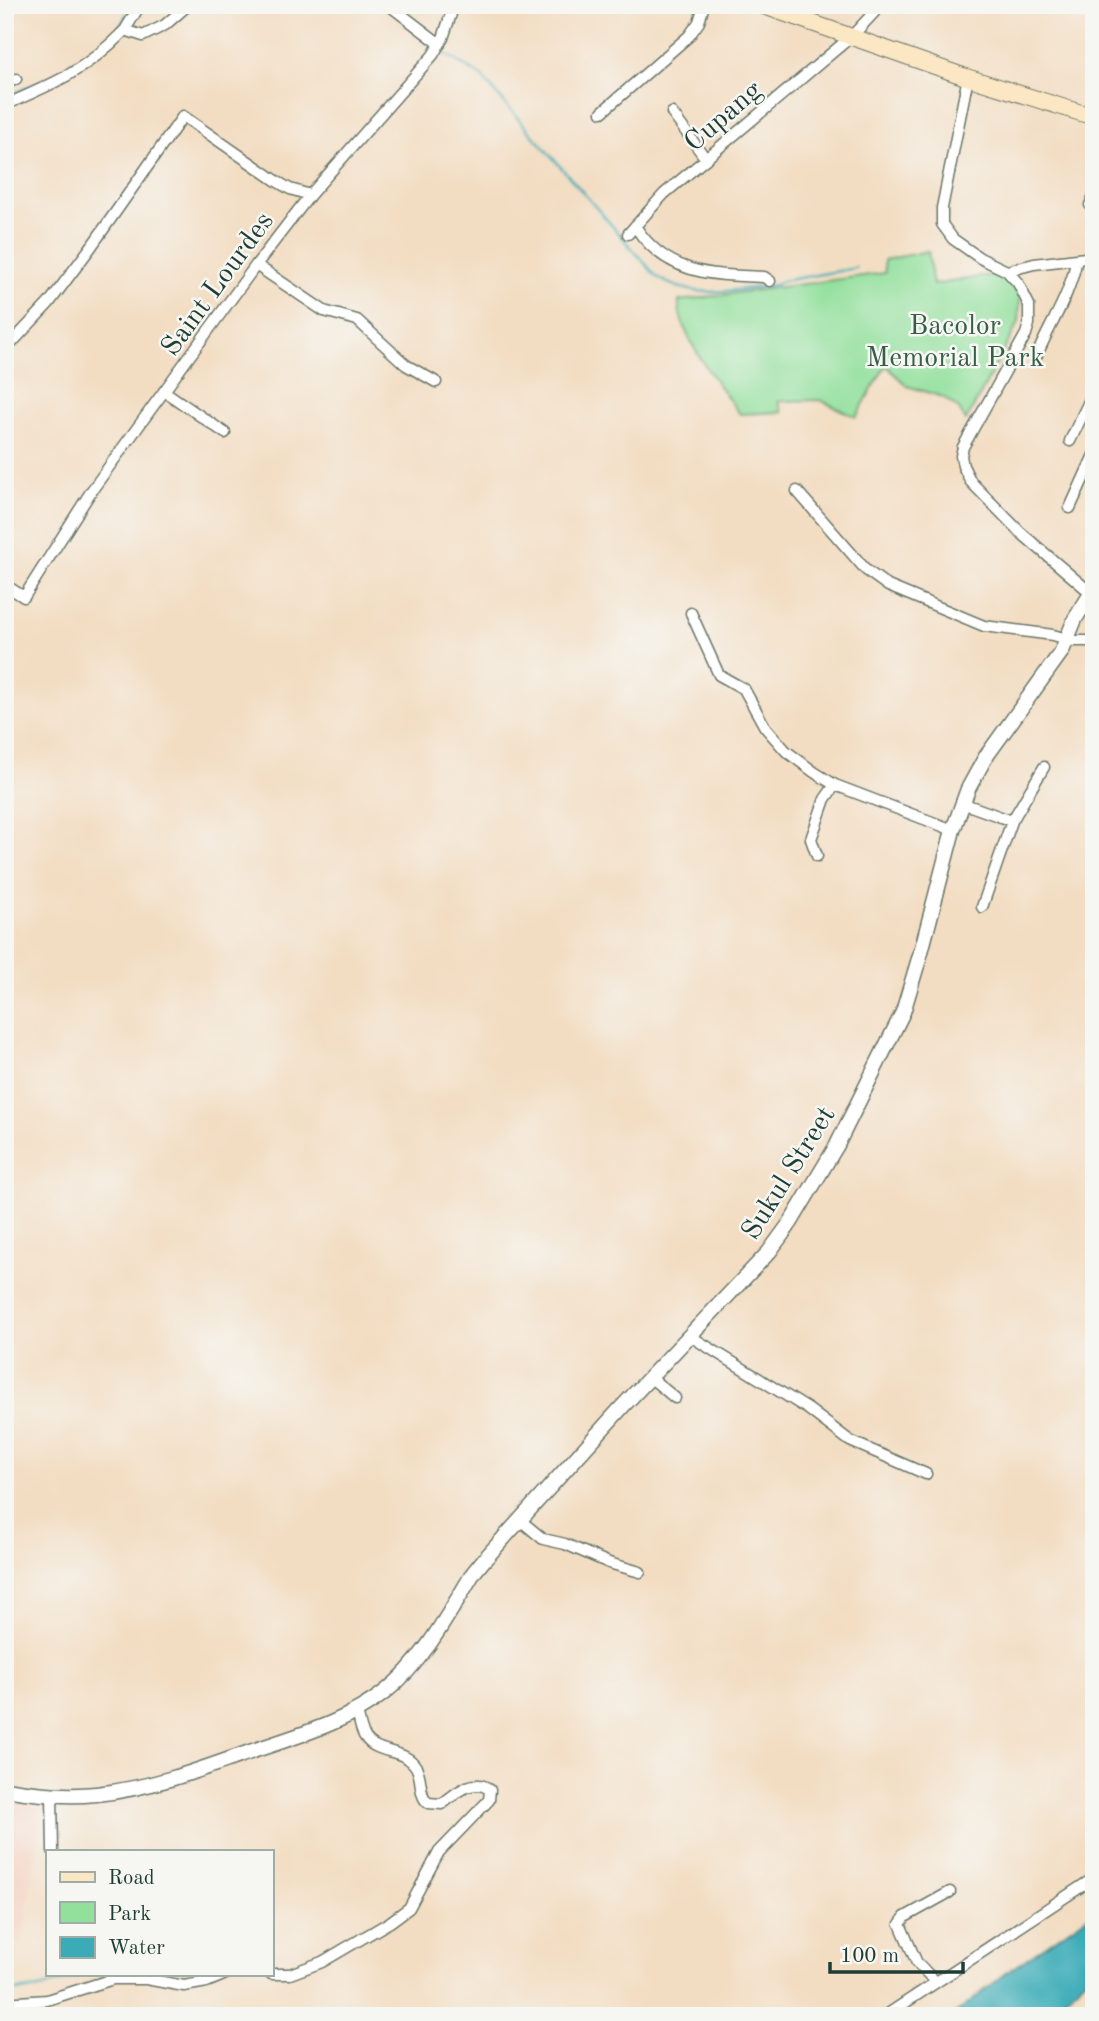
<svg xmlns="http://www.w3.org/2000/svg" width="1099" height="2021" viewBox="0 0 1099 2021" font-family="'Old Standard TT',serif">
<rect width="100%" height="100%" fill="#f6f6f2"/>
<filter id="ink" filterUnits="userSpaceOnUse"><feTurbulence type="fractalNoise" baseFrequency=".0143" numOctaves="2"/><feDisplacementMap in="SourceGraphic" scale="14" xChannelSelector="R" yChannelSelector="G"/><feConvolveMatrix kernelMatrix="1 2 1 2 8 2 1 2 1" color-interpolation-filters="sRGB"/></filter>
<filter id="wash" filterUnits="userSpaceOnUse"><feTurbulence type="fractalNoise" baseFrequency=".00686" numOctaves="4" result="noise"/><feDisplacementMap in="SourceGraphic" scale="28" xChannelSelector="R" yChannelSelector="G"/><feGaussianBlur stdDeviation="1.57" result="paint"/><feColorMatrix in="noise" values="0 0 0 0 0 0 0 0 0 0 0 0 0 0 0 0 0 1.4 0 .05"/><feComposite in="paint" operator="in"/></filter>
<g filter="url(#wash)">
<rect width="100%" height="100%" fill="#f3ddc2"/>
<path fill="#f5d2c2" d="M5,1798L43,1804L22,1944L5,1941Z"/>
<path fill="#93e09d" stroke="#598e68" stroke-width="2" d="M928,251L933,285L996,274L1008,280L1020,296L1019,322L966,421L959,409L943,397L907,386L886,365L856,417L820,400L778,401L782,412L740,414C722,390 676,332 679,301L885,273L884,260Z"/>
<path fill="#3bacb7" stroke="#2d7476" stroke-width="2" d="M1094,1912V1968L1077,1988L1041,2016H953L1010,1970Z"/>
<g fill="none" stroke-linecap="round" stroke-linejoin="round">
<path stroke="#3bacb7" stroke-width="2.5" d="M411,29L433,46
M116,32L133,5
M439,50L481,76L657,277C696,302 733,289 776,285L782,281L856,268
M11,98L15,93L61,73
M5,1990C32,1994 62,1981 87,1974"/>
</g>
</g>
<g filter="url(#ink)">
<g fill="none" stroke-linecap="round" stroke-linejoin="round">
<defs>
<path id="minor" d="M140,5L125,30L143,36L165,25L188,5
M389,5L440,44
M5,13L12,5
M968,77L942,208V224L953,239L980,258L1007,271L1018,283L1029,305V324L1026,334L963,447L961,456L963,466L971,482L1020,532L1091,593
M5,84L16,79
M5,105C56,83 86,70 125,30
M602,112L689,36L699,22L704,5
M672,113L706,159
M1090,205L1094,196
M635,226C666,275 712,275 764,277L770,281
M628,234L664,194L852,36L881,5
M256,265L324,311L357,320L406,365L436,382
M1007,271L1034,264L1094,257
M5,350L49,303L91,247L183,116L278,182L290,189L310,195
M1037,355C1052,320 1069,298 1077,259
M164,391L225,433
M1070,441L1094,391
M797,491L866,570L888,586L984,626L1053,635L1074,641H1094
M1070,508L1094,455
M5,585L24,597L92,490L256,265L310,195L433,55L443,38L454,5
M691,613L719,675L744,689L765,727L786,751L814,772L835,785L953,830
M962,803L1012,821
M817,856L811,839L825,799L835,785
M982,907L1012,821L1044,767
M690,1336L808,1409L850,1441L926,1474
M651,1378L675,1398
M520,1520L543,1539L565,1544L609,1563L640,1572
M52,1795L53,1851
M271,1974H290L322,1962L390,1922L409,1908L439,1852L489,1800L490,1790C474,1776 455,1794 442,1804L428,1803C418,1794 423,1779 416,1767C405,1748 376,1755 365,1737C360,1730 359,1718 357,1710
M935,1981L917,1963L900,1924L905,1917L950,1892
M5,2003L47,2000L113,1979H146L184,1986L207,1982L226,1974
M885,2016L1094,1878"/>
<path id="tertiary" d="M5,1789C35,1794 66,1797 96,1794C148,1789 200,1770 250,1752C296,1736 346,1723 385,1692C425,1660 448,1614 474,1572L483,1561L622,1407L769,1252L791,1222L837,1145L903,1012L921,952L953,830L968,789L985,758L1062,651L1075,619L1094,589"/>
<path id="secondary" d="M761,5L963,76L1094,117"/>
</defs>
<use href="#minor" stroke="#697566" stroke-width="13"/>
<use href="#tertiary" stroke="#697566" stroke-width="17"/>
<use href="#secondary" stroke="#697566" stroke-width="18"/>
<use href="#minor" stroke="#fff" stroke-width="10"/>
<use href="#tertiary" stroke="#fff" stroke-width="14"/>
<use href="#secondary" stroke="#fbe7c3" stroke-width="16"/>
</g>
</g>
<g text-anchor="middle" stroke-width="5" stroke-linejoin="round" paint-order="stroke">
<g font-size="28" fill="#1f3d34" stroke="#f6f6f2">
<text transform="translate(722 115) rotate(-41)" y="10">Cupang</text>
<text transform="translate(216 283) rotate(-54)" y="10">Saint Lourdes</text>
<text transform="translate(787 1172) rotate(-58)" y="10">Sukul Street</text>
</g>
<g font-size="28" fill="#365e49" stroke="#f6f6f2">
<text x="955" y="334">Bacolor<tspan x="955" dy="32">Memorial Park</tspan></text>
</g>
</g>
<rect width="1099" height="2021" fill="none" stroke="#f6f6f2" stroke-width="28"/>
<rect x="46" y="1850" width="228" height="126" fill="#f6f6f2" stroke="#a0aca6" stroke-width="2"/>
<rect x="60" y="1872" width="35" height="10" fill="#fbe7c3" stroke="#a0aca6" stroke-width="2"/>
<text x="108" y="1884" font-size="21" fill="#1f3d34">Road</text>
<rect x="60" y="1902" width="35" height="21" fill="#93e09d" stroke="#a0aca6" stroke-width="2"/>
<text x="108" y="1920" font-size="21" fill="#1f3d34">Park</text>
<rect x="60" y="1937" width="35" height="21" fill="#3bacb7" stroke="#a0aca6" stroke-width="2"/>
<text x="108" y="1954" font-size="21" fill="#1f3d34">Water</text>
<path d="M830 1962v10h133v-10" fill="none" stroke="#1f3d34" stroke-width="3.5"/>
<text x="840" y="1962" font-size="21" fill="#1f3d34" stroke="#f6f6f2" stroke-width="5" paint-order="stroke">100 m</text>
</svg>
